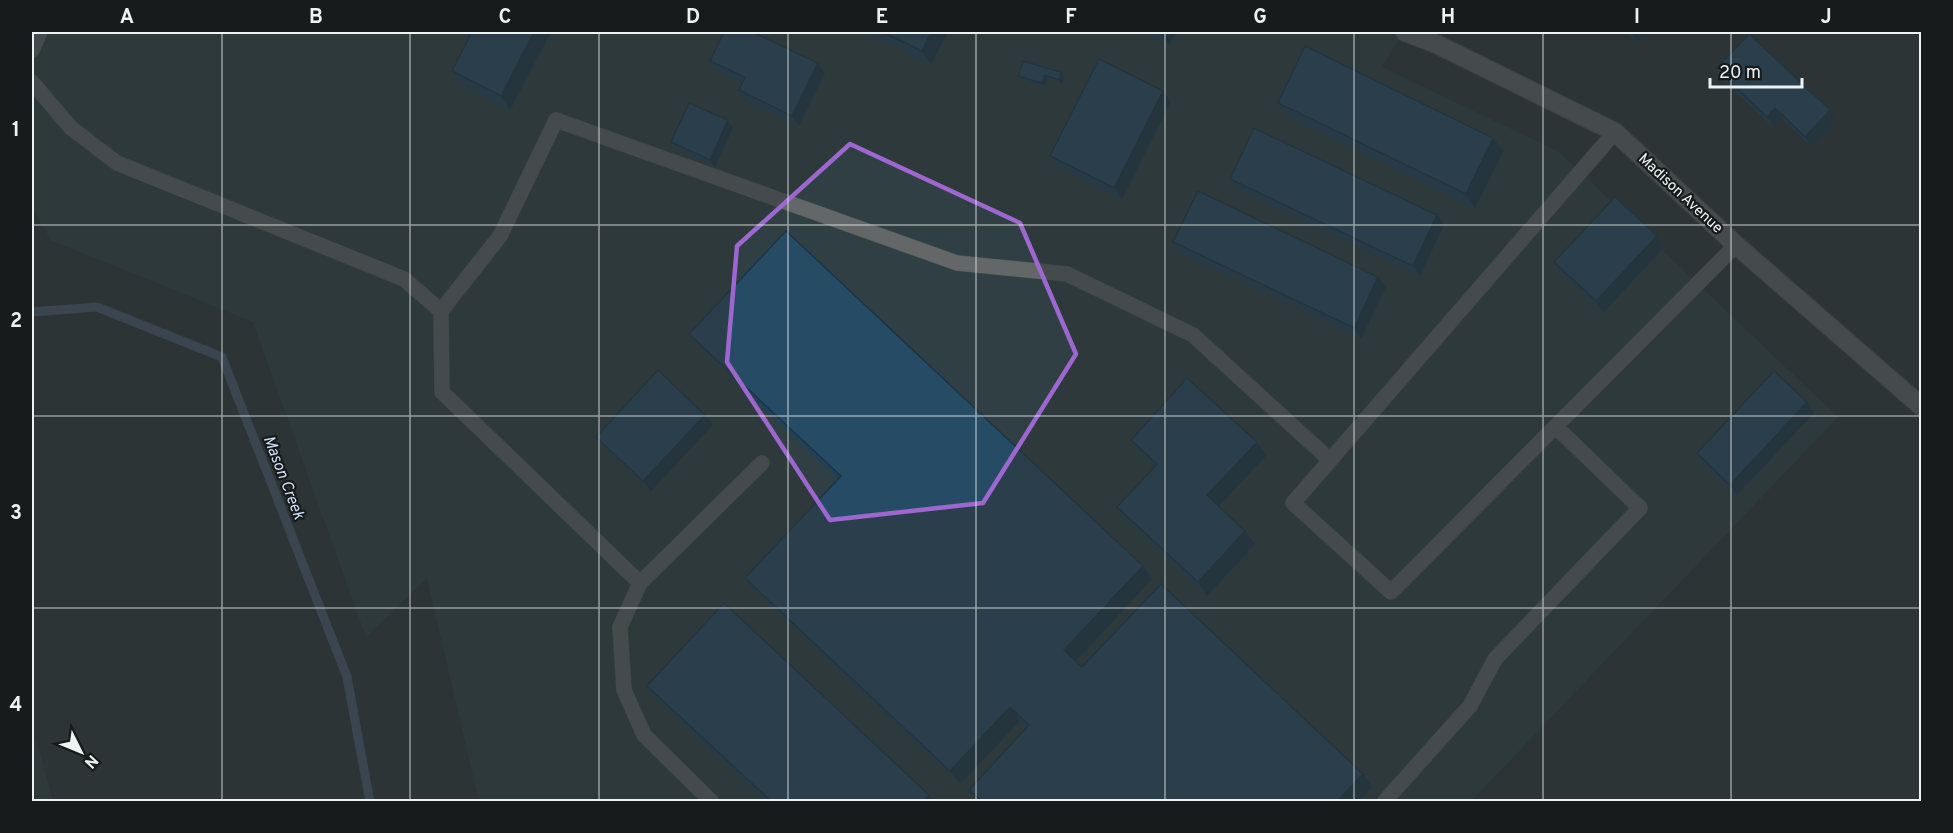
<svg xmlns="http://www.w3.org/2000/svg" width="1953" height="833" viewBox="0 0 1953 833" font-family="Overpass,sans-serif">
<rect width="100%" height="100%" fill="#2d3437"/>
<path fill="#303f44" d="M32,32H1403L1382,67L1559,152L1838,417L1471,801H479L427,578L366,637L253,322L51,240L32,208Z
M32,724L53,801H32Z"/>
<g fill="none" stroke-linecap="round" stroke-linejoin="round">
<path stroke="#4d5a6f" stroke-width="9" d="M32,312L97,307L222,357L347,677L370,802"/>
<defs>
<path id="lane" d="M32,50L40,32
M32,82L71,128L117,163L404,279L441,311L442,392L640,583
M1615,132L1293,503L1391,592L1736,245
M441,311L500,236L556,120L957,263L1067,274L1193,335L1330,460
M712,802L644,735L624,690L620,627L640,583L762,463
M1384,802L1470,706L1495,659L1640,508L1556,427"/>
<path id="street" d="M1405,32L1432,42L1615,132L1736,245L1922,407"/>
</defs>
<use href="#lane" stroke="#4c5255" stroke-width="16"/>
<use href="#street" stroke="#4c5255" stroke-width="20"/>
<use href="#lane" stroke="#636767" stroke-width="15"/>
<use href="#street" stroke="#636767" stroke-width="18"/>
</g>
<path fill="#214157" d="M472,32H551L510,110L461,84L452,71Z
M865,32H948L931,64Z
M1143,32H1176L1169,45Z
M1626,32H1647L1637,42Z
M710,61L825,74L799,126L746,101L739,90L742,83L717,71Z
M1716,69L1830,110L1837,120L1812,147L1782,119L1774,128L1723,80Z
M1061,72L1064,76L1062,84L1047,79L1045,87L1021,80L1018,76Z
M1163,91L1171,102L1122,199L1058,167L1050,156Z
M1278,103L1493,138L1503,151L1475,208L1287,117Z
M733,128L715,167L676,149L671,142Z
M1230,179L1437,215L1444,225L1420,276L1237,190Z
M1173,242L1378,277L1386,287L1361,339L1180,253Z
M1664,247L1604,312L1562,273L1554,262Z
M689,334L1143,566L1152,579L1076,661L1082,667L1372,787L1359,801H978L969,790L1027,728L1020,721L960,784L754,591L745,578L838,479L699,347Z
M1807,402L1814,413L1737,495L1704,464L1697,453Z
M713,425L651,491L604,447L596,437Z
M1131,440L1257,442L1266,456L1219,506L1255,544L1207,596L1126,521L1117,507L1154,466L1140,453Z
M647,686L929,795L934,801H766L656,699Z"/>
<path fill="#1b3547" d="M534,32H551L510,110L501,96Z
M931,32H948L931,64L922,51Z
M1163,32H1176L1169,45L1161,34Z
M1635,32H1647L1637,42L1632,34Z
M818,63L825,74L799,126L792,116Z
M1061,72L1064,76L1062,84L1059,80Z
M1045,75L1047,79L1045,87L1042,83Z
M1163,91L1171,102L1122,199L1114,188Z
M1775,108L1782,119L1774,128L1767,117Z
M1830,110L1837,120L1812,147L1805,137Z
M728,120L733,128L715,167L710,160Z
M1493,138L1503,151L1475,208L1466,194Z
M1437,215L1444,225L1420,276L1413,266Z
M1657,236L1664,247L1604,312L1596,301Z
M1378,277L1386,287L1361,339L1354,328Z
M1807,402L1814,413L1737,495L1730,485Z
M705,415L713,425L651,491L643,481Z
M1257,442L1266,456L1216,509L1207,495Z
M1245,531L1255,544L1207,596L1198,582Z
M1143,566L1152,579L1074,663L1064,650Z
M1010,707L1020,721L960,784L950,771Z
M1363,774L1372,787L1359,801H1337Z
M929,795L934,801H923Z"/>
<path fill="#264c65" stroke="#1b3547" stroke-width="1.5" d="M472,32H534L501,96L452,71Z
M724,32H752L818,63L792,116L739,90L745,77L710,61Z
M883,32H931L922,51Z
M1749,34L1830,110L1805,137L1775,108L1767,117L1716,69Z
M1305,46L1493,138L1466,194L1278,103Z
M1099,59L1163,91L1114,188L1050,156Z
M1023,61L1061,72L1059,80L1045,75L1042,83L1018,76Z
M689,103L728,120L710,160L671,142Z
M1254,128L1437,215L1413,266L1230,179Z
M1198,191L1378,277L1354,328L1173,242Z
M1615,197L1657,236L1596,301L1554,262Z
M786,231L1143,566L1064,650L1082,667L1161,584L1363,774L1337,801H982L969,790L1029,725L1010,707L950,771L745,578L841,476L689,334Z
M658,370L705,415L643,481L596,437Z
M1774,371L1807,402L1730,485L1697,453Z
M1187,378L1257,442L1207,495L1245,531L1198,582L1117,507L1157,464L1131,440Z
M724,603L929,795L923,801H771L647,686Z"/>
<path d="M0 0H1953V833H0ZM850,144L1020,223L1076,354L983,503L830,520L727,362L737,246Z" fill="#2d3437" fill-opacity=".55" fill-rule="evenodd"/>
<path fill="none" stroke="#9d67cf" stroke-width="4.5" stroke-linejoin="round" d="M850,144L1020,223L1076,354L983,503L830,520L727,362L737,246Z"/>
<path fill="none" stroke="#edf2f3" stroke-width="1.5" stroke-opacity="0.55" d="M222,32V802M410,32V802M599,32V802M788,32V802M976,32V802M1165,32V802M1354,32V802M1543,32V802M1731,32V802M32,225H1922M32,416H1922M32,608H1922"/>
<g text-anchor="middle" stroke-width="4.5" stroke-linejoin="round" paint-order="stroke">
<g font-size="15" fill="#edf2f3" stroke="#181b1c">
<text transform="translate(1681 193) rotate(43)" y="5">Madison Avenue</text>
</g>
<g font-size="16" font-style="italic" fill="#d0def6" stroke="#181b1c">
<text transform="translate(285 477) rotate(69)" y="6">Mason Creek</text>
</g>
</g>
<rect width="1953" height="833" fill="none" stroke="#181b1c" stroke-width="66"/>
<g transform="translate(81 752) rotate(133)" stroke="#181b1c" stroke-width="4.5" paint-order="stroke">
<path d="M0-4.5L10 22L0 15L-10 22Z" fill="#edf2f3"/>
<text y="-9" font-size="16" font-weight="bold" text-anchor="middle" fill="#edf2f3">N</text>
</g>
<path d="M1710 78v9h92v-9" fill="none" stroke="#edf2f3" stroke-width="3"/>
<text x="1719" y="78" font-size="18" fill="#edf2f3" stroke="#181b1c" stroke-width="4.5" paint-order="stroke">20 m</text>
<rect x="33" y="33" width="1887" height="767" fill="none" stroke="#edf2f3" stroke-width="2"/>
<g font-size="20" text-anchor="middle" font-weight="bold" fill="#edf2f3">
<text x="127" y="23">A</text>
<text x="316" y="23">B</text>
<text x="505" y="23">C</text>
<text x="693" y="23">D</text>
<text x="882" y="23">E</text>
<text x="1071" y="23">F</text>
<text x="1260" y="23">G</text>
<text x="1448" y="23">H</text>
<text x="1637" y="23">I</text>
<text x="1826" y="23">J</text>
<text x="16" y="136">1</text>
<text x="16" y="327">2</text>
<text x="16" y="519">3</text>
<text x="16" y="711">4</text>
</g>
</svg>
